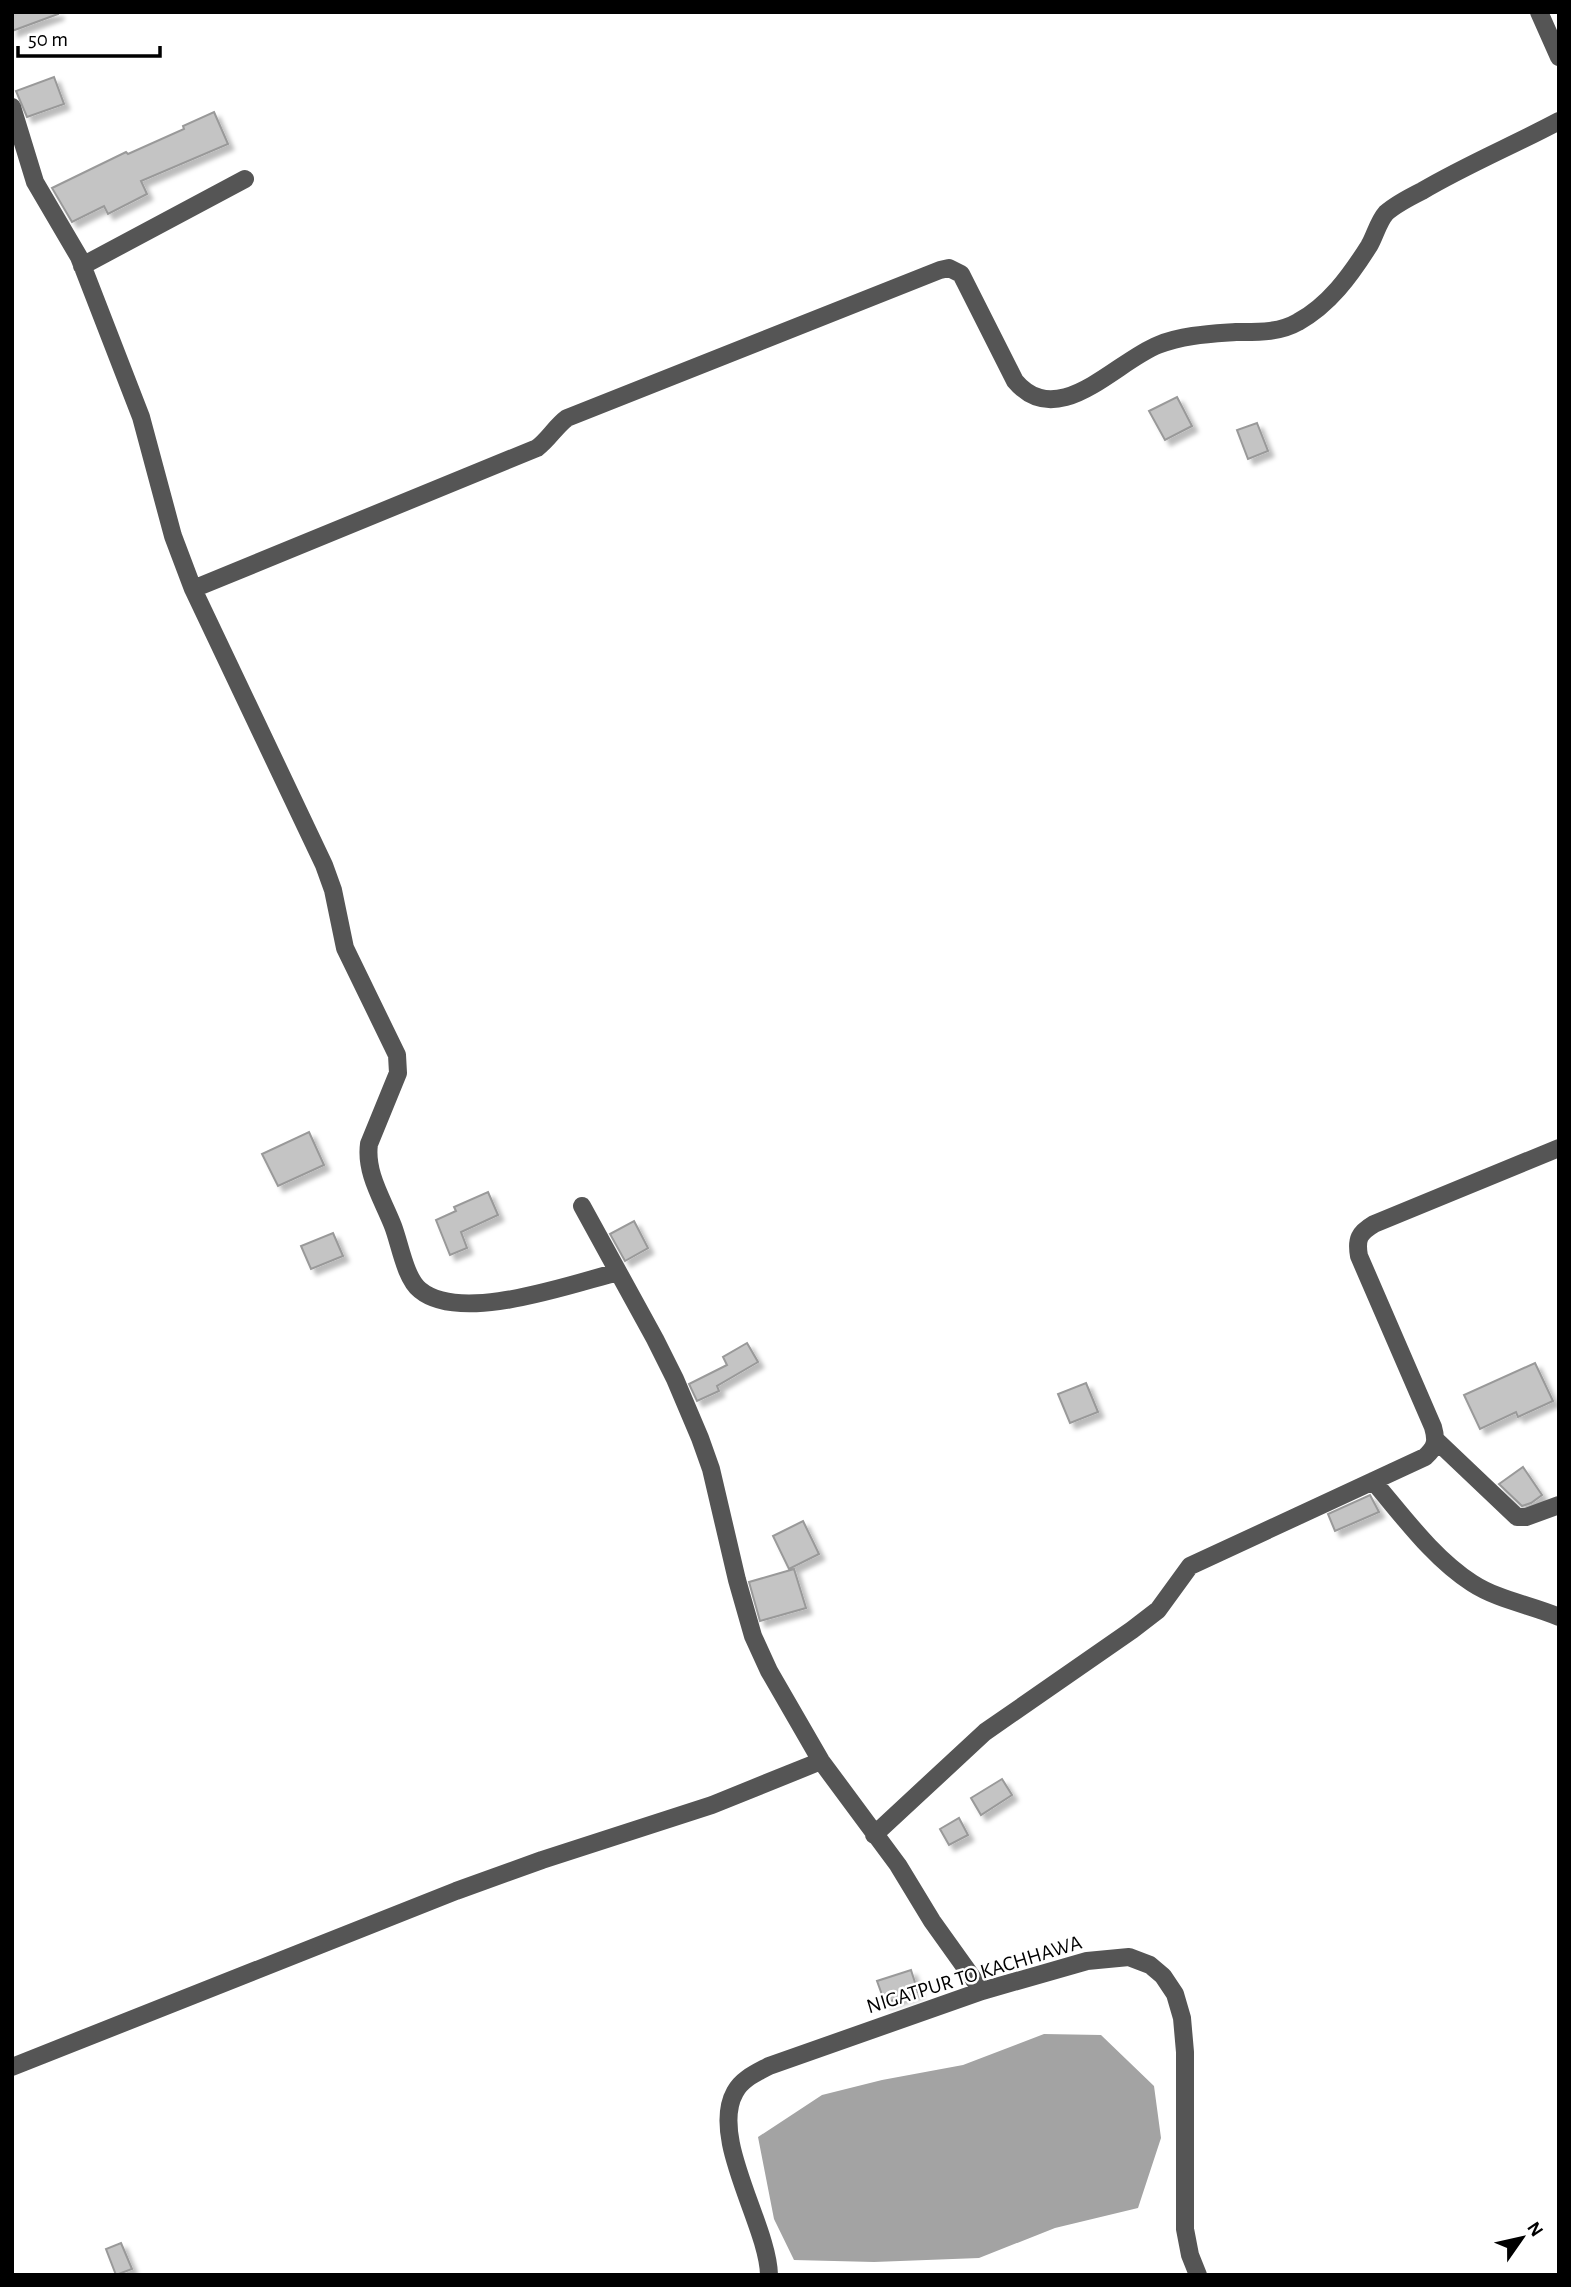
<svg xmlns="http://www.w3.org/2000/svg" width="1571" height="2287" viewBox="0 0 1571 2287" font-family="'Alegreya Sans',sans-serif">
<defs>
<filter id="shadow"><feDropShadow dx="5.5" dy="5.5" stdDeviation="2" flood-color="#0004"/></filter>
</defs>
<rect width="100%" height="100%" fill="#fff"/>
<path fill="#a3a3a3" d="M1044,2034L1101,2035L1154,2086L1161,2138L1138,2208L1055,2228L979,2258L874,2262L794,2260L774,2219L758,2137L822,2095L882,2080L963,2065Z"/>
<path fill="#c4c4c4" stroke="#999" stroke-width="2" filter="url(#shadow)" d="M12,12H58V14L12,31Z
M54,77L64,104L27,117L16,91Z
M214,112L228,144L141,181L147,194L108,214L104,206L72,222L52,188L126,152L128,154L184,129L183,126Z
M1177,397L1192,426L1165,440L1149,411Z
M1257,423L1268,451L1248,459L1237,430Z
M309,1132L324,1165L278,1186L262,1154Z
M488,1192L498,1215L461,1232L467,1248L450,1255L436,1220L456,1211L454,1207Z
M634,1221L648,1248L625,1261L610,1234Z
M333,1233L343,1256L311,1269L301,1246Z
M747,1343L758,1362L717,1386L719,1391L697,1401L689,1384L727,1365L723,1357Z
M1535,1363L1553,1401L1518,1417L1516,1412L1480,1429L1464,1395Z
M1086,1383L1098,1412L1070,1423L1058,1394Z
M1523,1467L1542,1495L1531,1503L1522,1506L1499,1484Z
M1370,1495L1379,1512L1335,1531L1328,1514Z
M803,1521L819,1554L789,1569L773,1536Z
M794,1569L806,1608L760,1621L749,1582Z
M1002,1779L1012,1795L981,1815L971,1798Z
M959,1818L968,1835L949,1845L940,1829Z
M911,1970L918,1992L885,2003L877,1981Z
M121,2243L132,2269L116,2275L106,2249Z"/>
<g fill="none" stroke-linecap="round" stroke-linejoin="round">
<path stroke="#555" stroke-width="18" d="M1539,12L1559,57
M12,107L35,182L79,257L141,417L173,536L193,589L324,865L333,890L345,948L397,1055L398,1073L369,1144C365,1173 383,1200 393,1226C400,1244 405,1278 420,1290C461,1324 571,1284 618,1272
M82,266L245,179
M193,589L537,448C549,439 555,427 567,418L940,270L949,268L961,274L1015,381C1058,432 1115,362 1158,345C1183,335 1209,334 1236,332C1257,332 1279,333 1298,322C1329,305 1350,276 1369,246C1375,236 1378,222 1386,213C1396,204 1410,197 1422,191C1466,165 1514,145 1559,121
M582,1206L655,1339L675,1379L700,1438L711,1469L737,1580L753,1636L769,1671L821,1761L898,1865L932,1921L982,1991
M1437,1441L1517,1517H1526L1559,1505
M1373,1481C1403,1516 1433,1558 1472,1583C1498,1600 1531,1605 1559,1617
M874,1835L985,1732L1132,1630L1158,1610L1190,1566L1425,1457C1436,1447 1437,1441 1433,1427L1359,1256C1356,1239 1359,1233 1374,1224L1559,1148
M12,2067L456,1891L542,1860L712,1805L821,1761
M769,2275C768,2225 709,2138 735,2092C742,2079 756,2073 769,2066L982,1991L1087,1961L1129,1957L1150,1965L1163,1976L1175,1994L1182,2018L1185,2052V2229L1190,2255L1198,2275"/>
</g>
<g text-anchor="middle" stroke-width="5" stroke-linejoin="round" paint-order="stroke">
<g font-size="21" fill="#000" stroke="#fff">
<text transform="translate(974 1974) rotate(-17)" y="7">NIGATPUR TO KACHHAWA</text>
</g>
</g>
<rect width="1571" height="2287" fill="none" stroke="#000000" stroke-width="28"/>
<g transform="translate(1522 2238) rotate(56)" stroke="#ffffff" stroke-width="5" paint-order="stroke">
<path d="M0-5L12 26L0 18L-12 26Z" fill="#000000"/>
<text y="-10" font-size="19" font-weight="bold" text-anchor="middle" fill="#000000">N</text>
</g>
<path d="M18 46v10h142v-10" fill="none" stroke="#000000" stroke-width="3.5"/>
<text x="28" y="46" font-size="21" fill="#000000" stroke="#ffffff" stroke-width="5" paint-order="stroke">50 m</text>
</svg>
